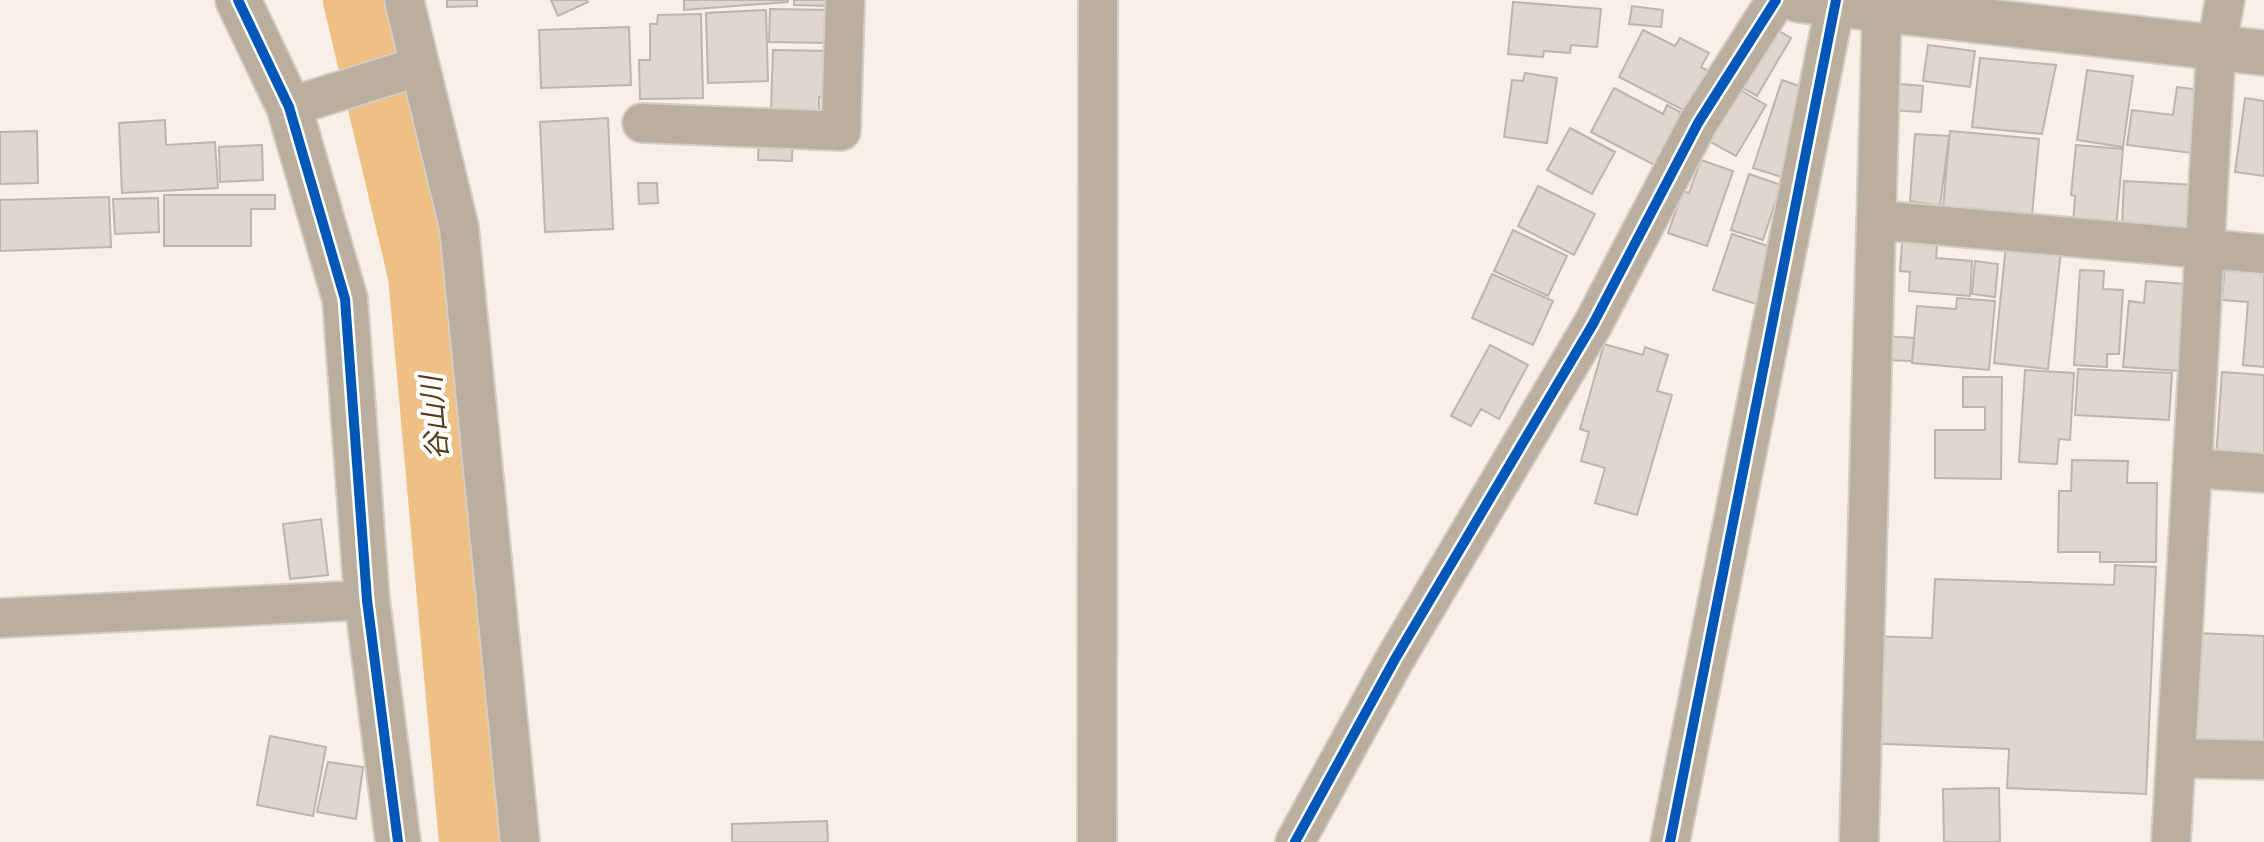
<svg xmlns="http://www.w3.org/2000/svg" width="2264" height="842" viewBox="0 0 2264 842" font-family="Roboto,'Noto Sans JP',sans-serif">
<rect width="100%" height="100%" fill="#f8f0e7"/>
<g fill="none" stroke-linecap="round" stroke-linejoin="round">
<path stroke="#eec084" stroke-width="66" d="M356,0L421,275L472,842"/>
</g>
<path fill="#dfd7ce" stroke="#bdb5ac" stroke-width="2" d="M447,0H477V6L447,7Z
M551,0H587L588,2L558,16Z
M684,0H788V2L684,10Z
M794,0H831L830,6L794,5Z
M1513,2L1601,9L1597,47L1571,45L1570,53L1544,51L1543,57L1508,54Z
M1632,6L1663,10L1661,27L1629,24Z
M770,9L829,10L828,43L769,42Z
M766,10L768,81L708,83L706,13Z
M701,14L703,98L640,99L639,60H650V24H657L658,15Z
M629,27L631,85L541,88L539,30Z
M1772,27L1791,38L1757,96L1737,85Z
M1643,30L1675,46L1680,38L1709,53L1701,67L1714,74L1693,115L1619,77Z
M1928,45L1975,51L1970,87L1923,81Z
M773,50L832,51L830,97H819V111L771,110Z
M1980,58L2056,65L2042,134L1972,127Z
M2087,70L2133,76L2123,147L2077,140Z
M1525,73L1557,78L1547,143L1504,137L1512,80L1523,81Z
M1782,80L1808,89L1785,178L1753,168Z
M1889,83L1923,86L1921,112L1888,110Z
M1735,87L1766,105L1736,156L1705,139Z
M2177,87L2209,91L2200,154L2127,145L2132,110L2173,115Z
M1614,88L1663,114L1667,105L1691,118L1664,170L1591,132Z
M2245,98L2264,101V176L2235,172Z
M608,118L613,229L545,232L540,122Z
M165,120L166,145L215,142L218,188L122,193L119,123Z
M1570,128L1615,152L1592,194L1547,170Z
M37,131L38,183L0,184V132Z
M1950,131L2039,139L2032,215L1943,207Z
M1915,134L1949,136L1940,206L1910,201Z
M759,135L793,137L792,161L758,160Z
M262,145L263,180L220,182L219,147Z
M2076,145L2123,149L2116,229L2073,225L2075,196L2071,195Z
M1701,160L1733,171L1707,246L1668,233L1683,191L1689,193Z
M1749,174L1781,185L1763,240L1731,230Z
M2124,181L2197,185L2194,236L2122,225Z
M638,183H657L658,203L639,204Z
M1538,186L1595,214L1574,255L1518,226Z
M164,195H275V209H251V246H164Z
M109,197L111,247L0,251V200Z
M158,198L159,232L115,234L113,199Z
M1513,230L1567,256L1548,296L1494,271Z
M1903,231L1938,234L1936,258L1972,261L1970,296L1909,291L1910,272L1900,271Z
M1732,234L1774,248L1756,304L1713,290Z
M2006,245L2061,251L2048,369L1994,363Z
M1975,261L1998,264L1995,297L1972,294Z
M2225,266L2264,270V367L2243,365L2248,302L2222,300Z
M2080,270L2104,271L2103,289L2123,290L2119,354H2107V367L2074,365Z
M1492,274L1553,301L1533,345L1472,318Z
M2146,281L2186,284L2179,371L2123,367L2129,301L2144,303Z
M1957,298L1995,301L1989,370L1912,363L1917,306L1956,309Z
M1885,336L1914,338L1912,361L1885,360Z
M1604,344L1643,355L1645,347L1668,355L1657,391L1672,395L1637,515L1595,503L1605,468L1581,461L1589,432L1580,429Z
M1490,345L1528,365L1499,419L1481,409L1471,426L1451,416Z
M2078,369L2172,373L2169,420L2075,415Z
M2025,370L2074,373L2070,440L2059,439L2057,464L2019,462Z
M2222,372L2264,375V461L2216,458Z
M1963,377H2002L2001,479L1935,478V430H1985V407H1963Z
M2072,460L2128,461L2127,483H2157L2156,562H2100V552H2058L2059,491H2071Z
M321,519L328,575L290,579L283,524Z
M2115,565L2156,567L2146,794L2007,788L2009,749L1864,743L1869,636L1932,638L1935,579L2114,585Z
M2196,633L2264,636V748L2189,744Z
M270,736L326,747L313,816L257,805Z
M328,762L363,767L356,819L317,812Z
M1999,788L2000,842H1944L1943,789Z
M827,821L828,842H732V824Z"/>
<g fill="none" stroke-linecap="round" stroke-linejoin="round">
<defs>
<path id="minor" d="M404,0L459,227L520,842
M289,107L420,66
M642,123L841,131L845,0
M1876,220L2264,254
M2192,468L2264,473
M0,618L367,600
M2176,758L2264,760
M1097,842L1098,0
M1295,842L1395,659L1593,324L1698,123L1776,0
M1670,842L1836,0
M1859,842L1882,9
M2171,842L2216,49L2225,0"/>
<path id="tertiary" d="M238,0L289,107L345,299L367,600L398,842
M1799,0L2264,53"/>
</defs>
<use href="#minor" stroke="#d4cdc6" stroke-width="42"/>
<use href="#tertiary" stroke="#d4cdc6" stroke-width="48"/>
<use href="#minor" stroke="#baae9e" stroke-width="38"/>
<use href="#tertiary" stroke="#baae9e" stroke-width="44"/>
<defs>
<path id="cycleway" d="M238,0L289,107L345,299L367,600L398,842
M1295,842L1395,659L1593,324L1698,123L1776,0
M1670,842L1836,0"/>
</defs>
<use href="#cycleway" stroke="#fff" stroke-width="15"/>
<use href="#cycleway" stroke="#0057b8" stroke-width="10"/>
</g>
<g text-anchor="middle" stroke-width="8" stroke-linejoin="round" paint-order="stroke">
<g font-size="28" font-style="italic" fill="#553b19" stroke="#fff">
<text transform="translate(434 418) rotate(-95)" y="10">谷山川</text>
</g>
</g>
</svg>
